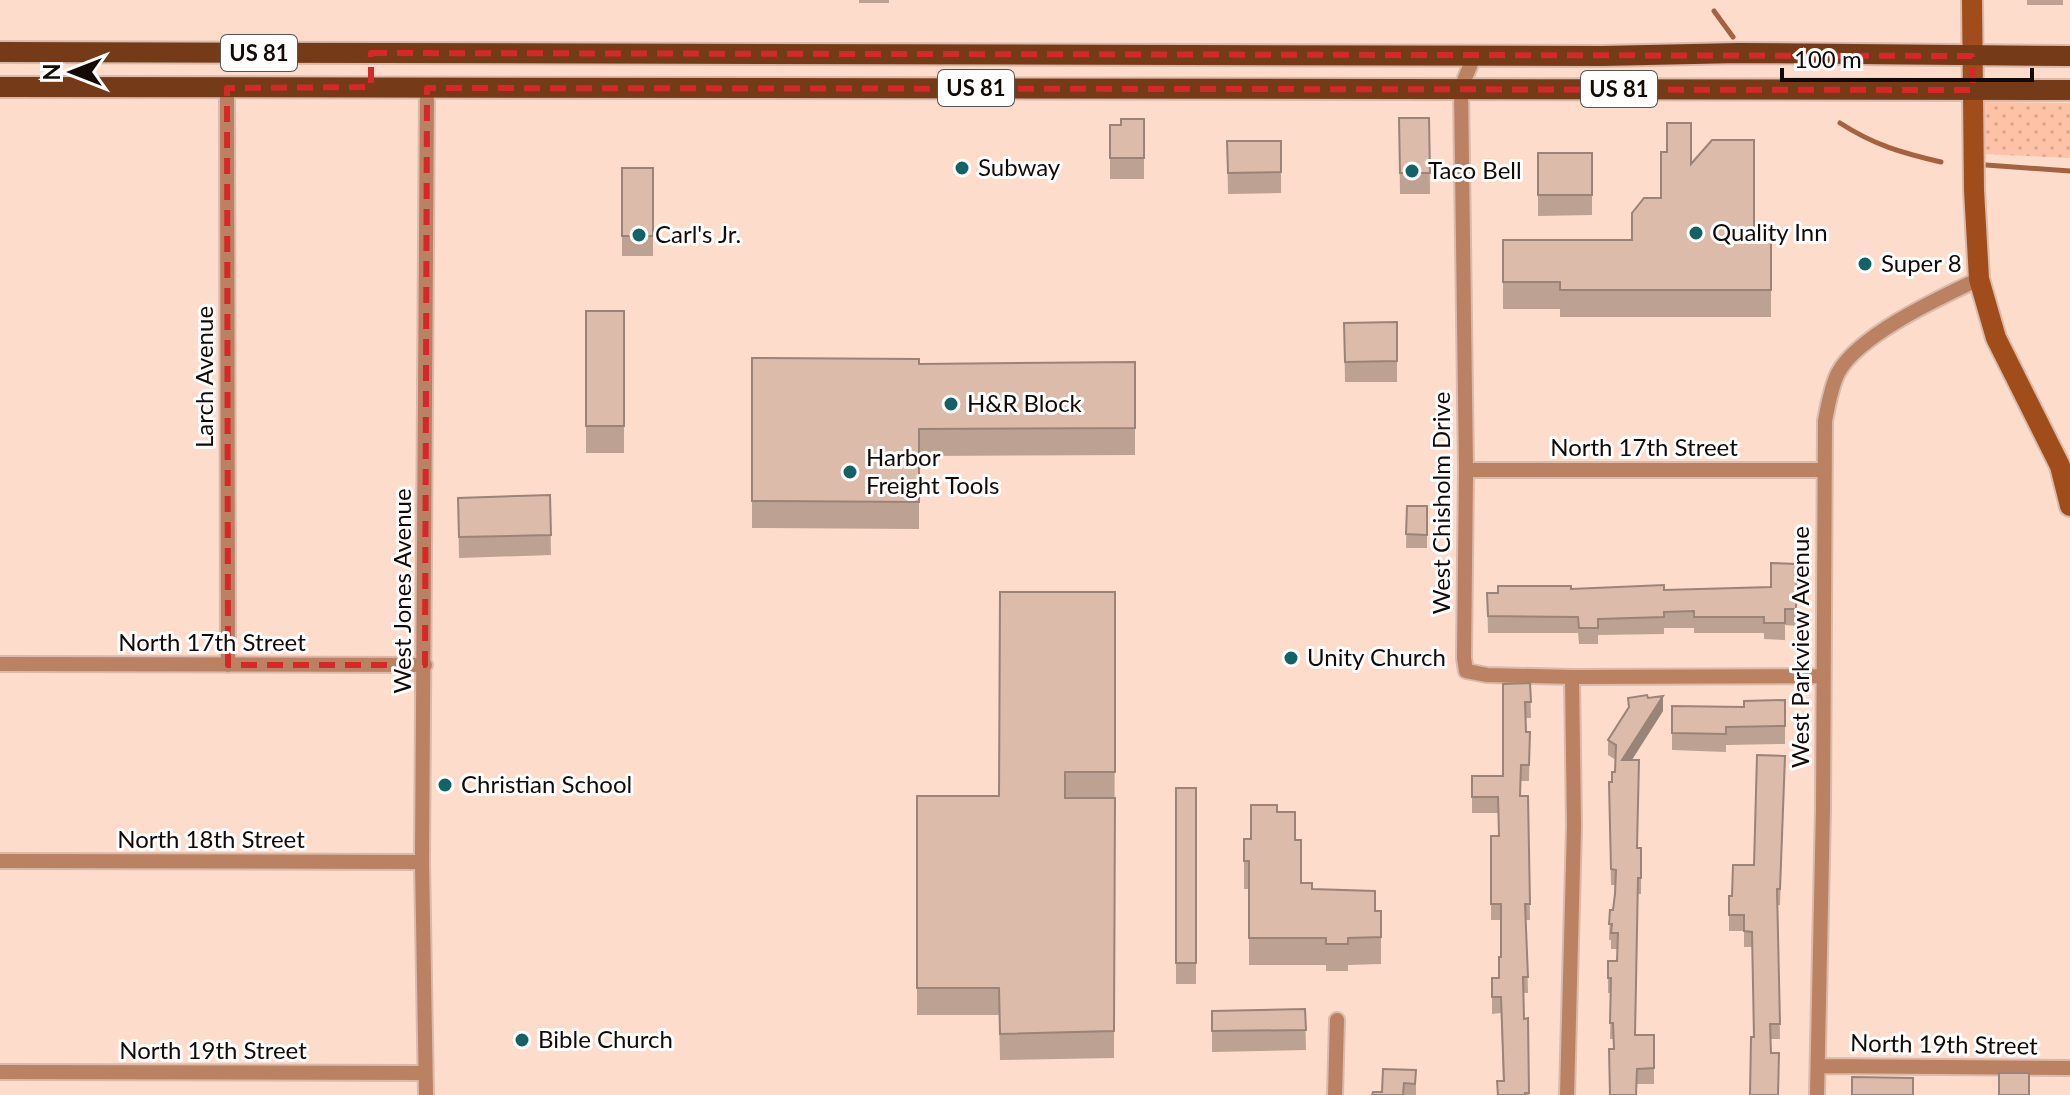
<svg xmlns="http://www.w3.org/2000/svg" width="2070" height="1095" viewBox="0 0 2070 1095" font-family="Lato,sans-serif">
<defs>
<pattern id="park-dots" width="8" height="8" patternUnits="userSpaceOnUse" patternTransform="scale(2)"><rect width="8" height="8" fill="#fec3a6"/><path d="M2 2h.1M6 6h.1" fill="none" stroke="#d9a68d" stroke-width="1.8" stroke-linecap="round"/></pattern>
</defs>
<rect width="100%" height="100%" fill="#fedccb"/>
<path fill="url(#park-dots)" d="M1982,102L2070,103V158L1983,154Z"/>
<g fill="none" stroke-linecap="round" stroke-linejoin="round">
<path stroke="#a46240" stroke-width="5" d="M1714,11L1733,37
M1840,123C1874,145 1902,153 1941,162
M1986,165L2070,171"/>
<defs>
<path id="street" d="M1475,54L1461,88L1466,470L1464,658L1466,671L1487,675L1572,677L1823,676
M227,88L228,665
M1466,470H1823
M0,664L425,665
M0,861L422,862
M1818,1066L2070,1068
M0,1072L425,1073
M426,1095L422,862L427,88
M1335,1095L1337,1020
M1567,1095L1574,827L1572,677
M1817,1095L1823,808L1825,421C1828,405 1831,387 1838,373C1858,335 1941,297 1979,279"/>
<path id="secondary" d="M1972,0L1974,190L1979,279L1996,338L2060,466L2070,506"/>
<path id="primary" d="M0,52L1602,56L1739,53L2070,56
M0,87L2070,90"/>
</defs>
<use href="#street" stroke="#d9baab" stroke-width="18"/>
<use href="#secondary" stroke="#d9baab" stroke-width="24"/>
<use href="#primary" stroke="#d9baab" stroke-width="24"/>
<use href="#street" stroke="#bb8163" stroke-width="14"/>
<use href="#secondary" stroke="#a14d1b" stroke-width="20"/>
<use href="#primary" stroke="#753a18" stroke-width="20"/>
</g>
<path fill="#bda193" d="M859,0H889V3H859Z
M2027,0H2063V5H2027Z
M1399,118H1429L1430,194H1400Z
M1144,119V179H1110V125H1121Z
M1227,141H1281V193L1228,194Z
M1538,153H1592V215L1538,216Z
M1691,164L1754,240H1771V317H1560V309H1503V240H1632L1661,198Z
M622,168H653V256H622Z
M586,311H624V453H586Z
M1397,322V382H1345L1344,323Z
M752,358L919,364L1135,362V455L919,456V529L752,528Z
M550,495L551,555L459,558L458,498Z
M1407,506H1427V548H1406Z
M1797,564L1796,626L1785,625V640L1764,639V633H1694V628H1664V634L1598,635V644H1579L1578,633H1488L1487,593L1571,589L1664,590L1771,587Z
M1115,592L1114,1058L1000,1060L999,1015H917V796H999Z
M1530,683L1531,718H1526V732H1530L1529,781H1521V796H1528L1530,920H1526L1528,993H1523L1524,1019L1528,1018L1529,1095H1497L1503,1081L1501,1013L1492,1014V978H1499L1501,957V920H1491V836H1499L1498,813H1472V776H1503Z
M1628,698H1648L1663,711L1632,760L1637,848H1641V894H1638L1635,1035L1654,1068V1084H1637L1613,1049V1039H1610L1611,993H1608V961H1617V949H1611V940H1609L1610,910H1613L1615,885H1611L1609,782H1612L1615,772L1616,760L1608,755V740L1628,709Z
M1785,700V744L1726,745V752L1672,750V706L1744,707Z
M1785,756L1780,905H1778L1780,1039H1771V1053L1778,1095L1754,1037L1752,947H1744V931H1729V896H1732L1754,865Z
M1176,788H1196V984H1176Z
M1277,812L1295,840L1301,883L1312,889L1375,911H1381V964L1348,965V971H1326V965H1249V889H1244V839H1251Z
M1305,1009L1306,1050L1212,1052V1011Z
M1416,1070V1095H1372L1382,1092Z"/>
<path fill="#9a8378" d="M1663,696V711L1622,775V760Z"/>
<path fill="#dcbbab" stroke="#9a8378" stroke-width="2" d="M1399,118H1429L1430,173H1400Z
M1121,119H1144V158H1110V125H1121Z
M1667,123H1691V164L1712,140H1754V240H1771V290H1560V282H1503V240H1632V213L1644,198H1661V152H1667Z
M1227,141H1281V172L1228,173Z
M1538,153H1592V195H1538Z
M622,168H653V236H622Z
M586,311H624V426H586Z
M1397,322V361L1345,362L1344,323Z
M752,358L919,359V364L1135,362V428L919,429V502L752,501Z
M550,495L551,535L459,537L458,498Z
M1407,506H1427V535L1406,534Z
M1771,563L1797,564L1796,609H1785V623H1764V617H1694V611L1664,612V617L1598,619V628H1579L1578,617L1488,616L1487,593H1498V586H1571V589L1664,585V590L1771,587Z
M1000,592H1115V772H1065V798H1115L1114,1031L1000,1034L999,988H917V796H999Z
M1530,683L1531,702H1525L1526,732H1530L1529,765H1521L1520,796H1528L1530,904H1525L1528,977H1523L1524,1019L1528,1018L1529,1093H1525V1095H1498L1497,1081H1504L1501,997H1492V978H1499V957H1501V904H1491V836H1499L1498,797H1472V776H1503V684Z
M1647,695L1648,698L1663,696L1622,760H1639L1637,848H1641V878H1638L1635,1035H1654V1068L1637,1069L1636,1095H1610L1609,1049H1614L1613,1023H1610L1611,978H1608V961H1617L1618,933H1611L1612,924H1609L1610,910H1613L1615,894L1616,870L1611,869L1609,782H1612V772H1615L1616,745L1608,740L1629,707L1628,698Z
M1785,700V726L1726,727V734L1672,733V706L1744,707V701Z
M1757,755L1785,756L1780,889H1777L1780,1024H1770L1771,1053H1779L1778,1095H1750L1751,1037H1754L1752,932L1744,931V915H1729V896H1732L1733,865H1754Z
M1176,788H1196V963H1176Z
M1251,805H1277V812H1295V840H1301V883H1312V889L1375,891V911H1381V937L1348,938V944H1326V938H1249V861H1244V839H1251Z
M1305,1009L1306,1030L1212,1031V1011Z
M1383,1069L1416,1070L1415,1084L1404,1083L1403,1095H1372L1373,1092H1382Z
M1999,1073H2029V1095H1999Z
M1852,1077L1913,1078V1095H1852Z"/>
<path fill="none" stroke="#d62828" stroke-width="6" stroke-dasharray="16 10" stroke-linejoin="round" d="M371,53L1972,56L1973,90L427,88L425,665H228L227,88L371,87Z"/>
<g fill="#126365" stroke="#fff" stroke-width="3">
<circle cx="962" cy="168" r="8"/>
<circle cx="1412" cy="171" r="8"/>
<circle cx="1696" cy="233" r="8"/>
<circle cx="639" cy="235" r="8"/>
<circle cx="1865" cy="264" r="8"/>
<circle cx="951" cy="404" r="8"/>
<circle cx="850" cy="472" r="8"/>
<circle cx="1291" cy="658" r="8"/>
<circle cx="445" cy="785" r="8"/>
<circle cx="522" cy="1040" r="8"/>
</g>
<g text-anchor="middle" stroke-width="6" stroke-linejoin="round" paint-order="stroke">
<g fill="#fff" stroke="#5a5450" stroke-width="2">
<rect x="221" y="35" width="76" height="36" rx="6"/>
<rect x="938" y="70" width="76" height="36" rx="6"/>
<rect x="1581" y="71" width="76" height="36" rx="6"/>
</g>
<g font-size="22" font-weight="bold" fill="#140a05">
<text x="259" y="61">US 81</text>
<text x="976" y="96">US 81</text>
<text x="1619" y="97">US 81</text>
</g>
<g font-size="24" fill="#140a05" stroke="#fff" text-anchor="start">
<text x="978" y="176">Subway</text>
<text x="1428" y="179">Taco Bell</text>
<text x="1712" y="241">Quality Inn</text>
<text x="655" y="243">Carl's Jr.</text>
<text x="1881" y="272">Super 8</text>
<text x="967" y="412">H&amp;R Block</text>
<text x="866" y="466">Harbor<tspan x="866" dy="28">Freight Tools</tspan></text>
<text x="1307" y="666">Unity Church</text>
<text x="461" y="793">Christian School</text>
<text x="538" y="1048">Bible Church</text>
</g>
<g font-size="24" fill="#140a05" stroke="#fff">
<text transform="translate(205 377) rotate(-90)" y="8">Larch Avenue</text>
<text x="1644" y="456">North 17th Street</text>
<text transform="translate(1442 503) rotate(-90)" y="8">West Chisholm Drive</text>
<text transform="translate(403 591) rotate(-90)" y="8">West Jones Avenue</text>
<text x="212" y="651">North 17th Street</text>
<text transform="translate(1801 647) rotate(-90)" y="8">West Parkview Avenue</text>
<text x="211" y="848">North 18th Street</text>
<text transform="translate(1944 1045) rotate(1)" y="8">North 19th Street</text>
<text x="213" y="1059">North 19th Street</text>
</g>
</g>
<g transform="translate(72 72) rotate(270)" stroke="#ffffff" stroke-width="6" paint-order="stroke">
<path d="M0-6L14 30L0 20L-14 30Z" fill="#140a05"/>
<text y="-12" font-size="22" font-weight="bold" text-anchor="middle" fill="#140a05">N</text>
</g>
<path d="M1782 68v12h250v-12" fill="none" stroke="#140a05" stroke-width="4"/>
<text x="1794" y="68" font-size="24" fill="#140a05" stroke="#ffffff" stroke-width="6" paint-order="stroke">100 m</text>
</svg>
